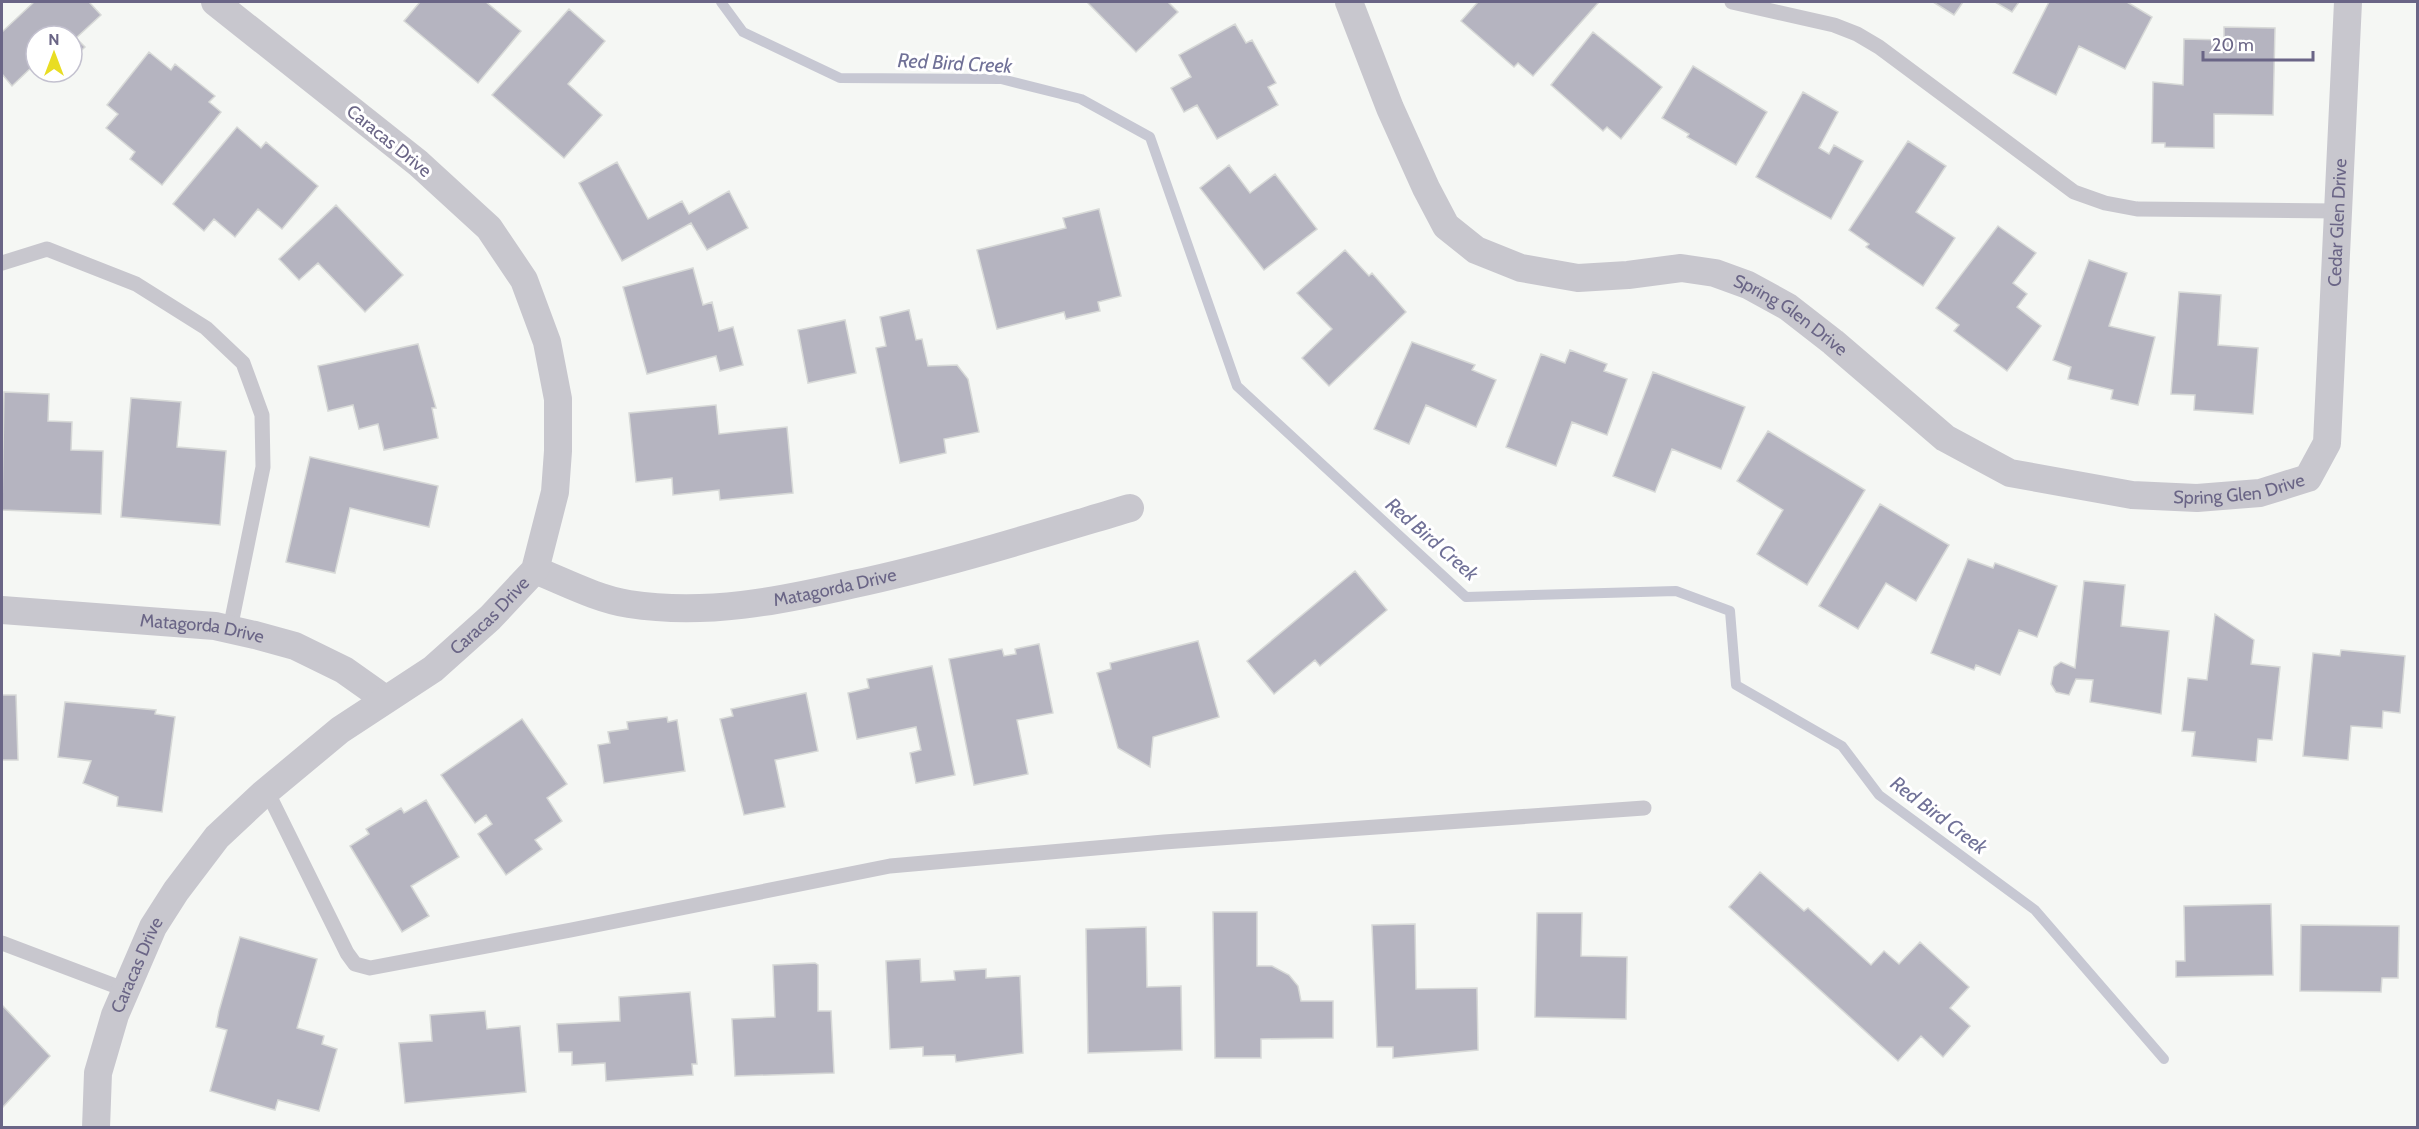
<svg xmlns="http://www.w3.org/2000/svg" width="2419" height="1129" viewBox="0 0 2419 1129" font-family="Cabin,sans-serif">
<rect width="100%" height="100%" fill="#f5f7f4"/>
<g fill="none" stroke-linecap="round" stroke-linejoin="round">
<path stroke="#c7c8d3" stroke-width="10" d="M721,2L743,32L840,78L1001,79L1081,99L1150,137L1237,386L1466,597L1676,591L1730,611L1736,685L1842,746L1879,795L2035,910L2164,1059"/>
</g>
<path fill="#b5b4c0" stroke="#d7d9d7" stroke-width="1.5" d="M34,2H89L101,15L76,38L85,47L72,59V36H36V63L12,86L2,74V32Z
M420,2H486L521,31L478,83L404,21Z
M1087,2H1168L1178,12L1136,52Z
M1478,2H1599L1533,76L1518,63L1514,67L1461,21Z
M1933,2H1963L1954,15Z
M1995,2H2019L2012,12Z
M2049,2H2127L2152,17L2125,69L2079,46L2056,95L2013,73Z
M569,9L605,41L568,84L602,115L564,158L492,95Z
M1235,24L1246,43L1252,40L1276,83L1268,87L1278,105L1217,139L1197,105L1184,112L1171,88L1191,77L1179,55Z
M2224,27L2275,28L2273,115L2214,114V148L2165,147V143H2152L2153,82L2183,85L2184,39L2224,40Z
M1593,32L1662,87L1621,139L1607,127L1603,131L1551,85Z
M149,52L171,70L175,64L215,96L209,102L221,112L162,185L130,159L135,152L106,128L118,114L107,105Z
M1693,66L1767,112L1736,165L1687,137L1689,134L1662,118Z
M1803,92L1838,112L1819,148L1829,154L1834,145L1863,161L1831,219L1756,177Z
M237,127L261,148L266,142L318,186L282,229L258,209L235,237L214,219L204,231L173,204Z
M1908,141L1946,166L1916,212L1955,238L1923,286L1866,247L1869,244L1849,230Z
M617,162L648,219L682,201L689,214L729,191L748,228L707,250L691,223L622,261L579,183Z
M1229,165L1250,193L1275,174L1317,229L1264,270L1200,188Z
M336,205L403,275L365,312L318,263L299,280L279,259Z
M1099,209L1121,296L1098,302L1100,311L1066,319L1064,312L997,329L977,250L1066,228L1063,218Z
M1998,226L2036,253L2013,283L2027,294L2017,307L2041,326L2007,371L1954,331L1959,325L1936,308Z
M1345,250L1369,276L1372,273L1406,312L1329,386L1302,358L1332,329L1297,293Z
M2089,260L2127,273L2109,326L2155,337L2138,405L2111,399L2113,390L2068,379L2071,367L2053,360Z
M693,268L703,305L712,302L719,331L733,327L743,365L720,371L716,356L647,374L623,287Z
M2179,292L2221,295L2218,345L2258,348L2253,414L2194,410L2195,395L2171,394Z
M909,310L916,340L922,339L928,366L957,365L968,379L979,432L944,439L946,453L900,463L876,348L886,346L880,317Z
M845,320L856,373L808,383L798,330Z
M1412,342L1475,365L1472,370L1496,380L1476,427L1426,405L1409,444L1374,429Z
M418,344L436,408H432L438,438L384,450L378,424L359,429L353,405L328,411L318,366Z
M1570,350L1607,364L1604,371L1627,379L1607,435L1572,422L1556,466L1506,447L1541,354L1565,363Z
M1653,372L1745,407L1721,469L1672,449L1655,492L1613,476Z
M4,392L49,394L48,421L72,422L71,450L103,451L101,514L2,510Z
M131,398L181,402L177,447L226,451L220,525L121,517Z
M716,405L719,434L787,427L793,493L720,500L719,490L673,495L672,478L636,482L629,413Z
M1768,431L1865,490L1807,585L1757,554L1783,510L1737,481Z
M310,457L438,486L429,527L350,508L335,573L286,562Z
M1880,504L1949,545L1916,601L1886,583L1858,629L1819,606Z
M1968,559L1993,568L1995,563L2057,586L2037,637L2019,630L2000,675L1976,665L1974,670L1931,653Z
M1355,571L1387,610L1320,666L1315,660L1274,694L1247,661Z
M2084,581L2125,585L2121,626L2169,631L2161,714L2090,702L2093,680L2076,679L2069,695L2056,692L2051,684L2054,667L2061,662L2075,668Z
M2215,614L2254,640L2251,664L2280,667L2272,740L2258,739L2256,762L2192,756L2195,732L2182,731L2188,678L2207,680Z
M1198,641L1219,717L1153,737L1150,767L1118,748L1097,673L1111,669L1110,663Z
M1039,644L1053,713L1017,720L1028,774L974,785L949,659L1002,649L1004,656L1016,654L1015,649Z
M2341,650L2405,656L2400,713L2383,711L2382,728L2351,726L2348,760L2303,756L2313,653L2340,656Z
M932,666L955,775L916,783L910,753L921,750L916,727L857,739L848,693L869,688L867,679Z
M806,693L818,751L775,760L785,807L744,815L720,719L733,716L731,709Z
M2,695H16L18,760H2Z
M65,702L156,710L155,714L175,717L162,812L117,806L118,797L83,783L91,761L58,757Z
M667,717L668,722L677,720L685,771L604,783L598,745L610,743L608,732L628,729L627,722Z
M522,719L567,784L547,798L562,821L535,840L542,849L506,875L478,834L492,824L486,815L475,823L441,775Z
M426,800L459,857L411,886L429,916L402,932L350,846L369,834L366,829L401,808L404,813Z
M1760,872L1804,911L1808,908L1871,965L1884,951L1899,964L1920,942L1969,987L1950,1008L1970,1026L1943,1057L1921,1036L1898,1061L1729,907Z
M2271,904L2273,975L2176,977V961H2185L2184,906Z
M1213,912H1257V966H1272L1289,975L1298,986L1301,1001H1333V1038L1261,1039V1058H1215Z
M1537,913H1582L1581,956L1627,957L1626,1019L1535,1017Z
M1415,924L1416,989L1477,988L1478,1050L1393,1058V1047H1377L1372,925Z
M2301,925L2399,926L2398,978H2382L2381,992L2300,991Z
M1146,927L1147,987L1181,986L1182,1050L1088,1053L1086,929Z
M240,937L317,959L297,1028L324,1036L322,1044L337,1049L319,1111L278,1100L275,1110L210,1091L227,1030L216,1027L219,1011Z
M920,959L921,982L955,980L954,971L986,969V978L1020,976L1023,1053L956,1062L955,1055L923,1056V1047L890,1049L886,961Z
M815,963L818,965V1011H831L834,1073L735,1076L732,1019L775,1017L773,965Z
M690,992L697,1064H692L693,1075L606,1081L605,1063L572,1065V1052H559L557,1024L620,1021L619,997Z
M2,1005L50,1056L2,1108Z
M485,1011L487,1029L520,1026L526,1092L405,1103L399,1043L432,1041L430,1015Z"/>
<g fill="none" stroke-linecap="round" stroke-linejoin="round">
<path stroke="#c8c7ce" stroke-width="15" d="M1732,2L1834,25L1857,34L1879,47L2074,192L2105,203L2137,209L2338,211
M2,263L47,249L136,284L206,328L243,363L262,415L263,467L230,629
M267,791L347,953L355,964L370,968L571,930L890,866L1164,842L1644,808
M2,943L126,990"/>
<g stroke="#c8c7ce" stroke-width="28">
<path id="s1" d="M1349,2L1390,108L1426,188L1446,226L1476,250L1521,268L1578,278L1628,275L1681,268L1715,273L1748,285L1788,307L1833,342L1945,438L2010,473L2132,495L2197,498L2260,493L2308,478L2327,443L2348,2"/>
<path id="s2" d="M535,570C565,582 597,599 629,604C705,616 780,601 854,584C947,564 1039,535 1130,508"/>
<path id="s3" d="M2,610L215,626L255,635L295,646L344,670L385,699"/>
<path id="s4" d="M96,1128L98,1073L115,1015L153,927L176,891L217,837L263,794L340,730L433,669L490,618L535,570L555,492L558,451V399L547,342L524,280L489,228L418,163L215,2"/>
</g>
</g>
<g text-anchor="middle" stroke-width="6" stroke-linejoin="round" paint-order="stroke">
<g font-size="18" fill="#6a6586" stroke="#fff">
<text transform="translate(389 141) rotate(39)" y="6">Caracas Drive</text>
<text dy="6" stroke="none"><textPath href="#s1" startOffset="1449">Cedar Glen Drive</textPath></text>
<text dy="6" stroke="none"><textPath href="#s1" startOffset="614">Spring Glen Drive</textPath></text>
<text dy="6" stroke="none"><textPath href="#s1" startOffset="1118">Spring Glen Drive</textPath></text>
<text dy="6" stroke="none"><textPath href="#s2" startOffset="308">Matagorda Drive</textPath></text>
<text dy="6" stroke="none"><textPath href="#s4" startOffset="674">Caracas Drive</textPath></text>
<text dy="6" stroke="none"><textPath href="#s3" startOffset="201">Matagorda Drive</textPath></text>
<text dy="6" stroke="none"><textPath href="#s4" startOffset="170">Caracas Drive</textPath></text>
</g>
<g font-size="20" font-style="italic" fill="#707197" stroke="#fff">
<text transform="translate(955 63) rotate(3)" y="7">Red Bird Creek</text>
<text transform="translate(1432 539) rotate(41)" y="7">Red Bird Creek</text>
<text transform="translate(1939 815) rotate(37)" y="7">Red Bird Creek</text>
</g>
</g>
<rect width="2419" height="1129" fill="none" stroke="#6a6586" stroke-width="6"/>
<g transform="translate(54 54)"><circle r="28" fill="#ffffff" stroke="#c3c1cf" stroke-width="1.5"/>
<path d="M0-4.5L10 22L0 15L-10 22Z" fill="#e9dd23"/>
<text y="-9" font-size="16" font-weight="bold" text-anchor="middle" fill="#6a6586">N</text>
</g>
<path d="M2203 51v9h110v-9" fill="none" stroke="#6a6586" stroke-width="3"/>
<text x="2212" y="51" font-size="18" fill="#6a6586" stroke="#ffffff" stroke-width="4.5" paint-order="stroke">20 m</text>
</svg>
